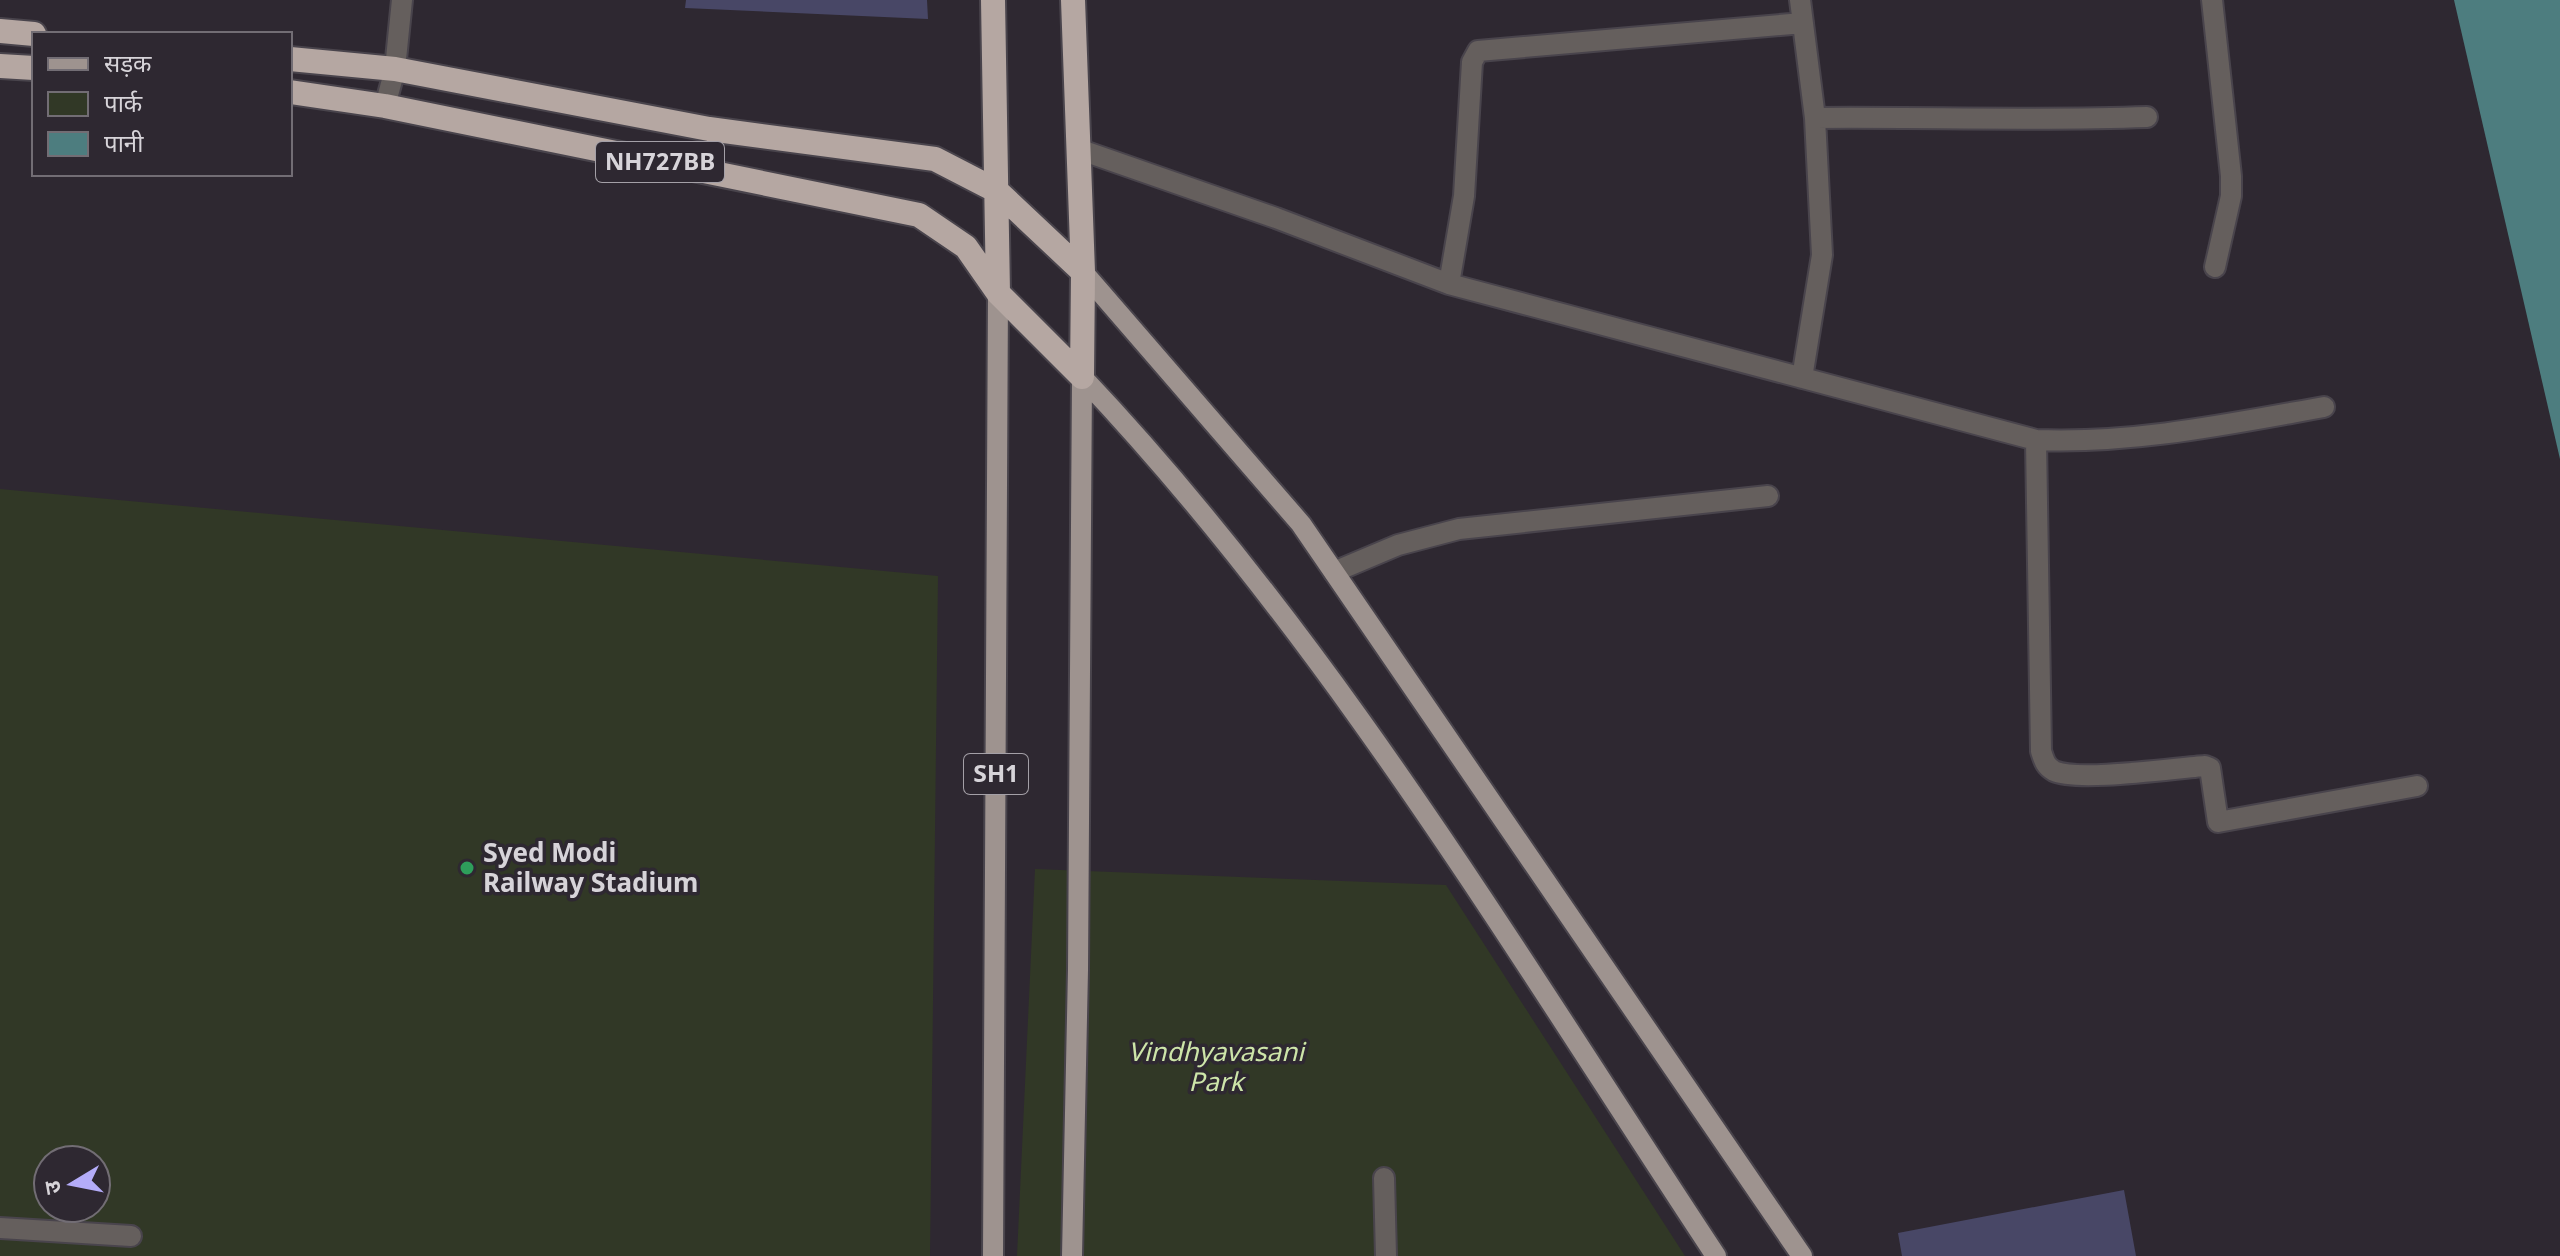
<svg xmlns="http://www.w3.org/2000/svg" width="2560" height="1256" viewBox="0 0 2560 1256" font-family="Georgia,'Noto Sans Devanagari',serif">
<rect width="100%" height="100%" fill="#2e2831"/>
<path fill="#313826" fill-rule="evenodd" d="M0,489L938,576L930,1256H0ZM48,1160H96V1208H48Z
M1035,869L1446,885L1685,1256H1017Z"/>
<path fill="#4d7d7f" d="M2454,0H2560V459Z"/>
<path fill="#484766" d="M686,0H927L928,19L685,8Z
M2124,1190L2136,1256H1902L1898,1233Z"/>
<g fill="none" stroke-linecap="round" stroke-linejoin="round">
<defs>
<path id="minor" d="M1800,0L1815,118L1822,255L1802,378
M2212,0L2231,176V196L2215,267
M385,106L395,69L402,0
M1815,118C1926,117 2036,121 2147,117
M1078,149L1276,218L1449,284L2036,440C2133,444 2229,424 2324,407
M1449,284L1464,196L1472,62L1478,51L1803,23
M2036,440L2041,751C2044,760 2045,766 2054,771C2078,782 2175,768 2205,766L2210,768L2218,822L2417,786
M1334,572L1398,545L1459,529L1768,496
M1384,1178L1386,1256
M0,1228L131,1236"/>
<path id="major" d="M1083,272L1301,524L1802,1256
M1082,377C1331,640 1517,955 1716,1256
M993,1256L998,293
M1072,1256L1078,970L1082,377"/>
<path id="highway" d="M993,0L998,293L1082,377
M1073,0L1083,272L1082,377
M0,31L34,34
M290,59L395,69L709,129L935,159L997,191L1083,272
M0,66L34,68
M290,92L385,106L919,215L966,247L998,293"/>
</defs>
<use href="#minor" stroke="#49444c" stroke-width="24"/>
<use href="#major" stroke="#49444c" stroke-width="24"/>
<use href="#highway" stroke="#49444c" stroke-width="28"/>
<use href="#minor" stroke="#655f5d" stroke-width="20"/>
<use href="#major" stroke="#9e938f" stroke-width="20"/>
<use href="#highway" stroke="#b5a7a2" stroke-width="24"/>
</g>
<circle fill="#2e9e5b" stroke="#2e2831" stroke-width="3" cx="467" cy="868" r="8"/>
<g text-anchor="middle" stroke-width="7" stroke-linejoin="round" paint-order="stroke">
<g fill="#2e2831" stroke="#a4a0a7" stroke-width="2">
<rect x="596" y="142" width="128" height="40" rx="6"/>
<rect x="964" y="754" width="64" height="40" rx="6"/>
</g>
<g font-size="24" font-weight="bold" fill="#d7d4d9">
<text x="660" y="170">NH727BB</text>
<text x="996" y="782">SH1</text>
</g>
<g font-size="26" font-weight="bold" fill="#d7d4d9" stroke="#2e2831" text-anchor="start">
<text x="483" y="862">Syed Modi<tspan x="483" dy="30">Railway Stadium</tspan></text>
</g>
<g font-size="26" font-style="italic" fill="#cde5a9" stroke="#2e2831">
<text x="1216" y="1061">Vindhyavasani<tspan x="1216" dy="30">Park</tspan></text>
</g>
</g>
<rect x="32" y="32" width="260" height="144" fill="#2e2831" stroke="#726d74" stroke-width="2"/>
<rect x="48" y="58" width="40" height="12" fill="#9e938f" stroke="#726d74" stroke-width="2"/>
<text x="104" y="72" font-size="24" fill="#d7d4d9">सड़क</text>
<rect x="48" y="92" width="40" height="24" fill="#313826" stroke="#726d74" stroke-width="2"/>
<text x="104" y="112" font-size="24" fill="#d7d4d9">पार्क</text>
<rect x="48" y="132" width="40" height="24" fill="#4d7d7f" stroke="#726d74" stroke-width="2"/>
<text x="104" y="152" font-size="24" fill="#d7d4d9">पानी</text>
<g transform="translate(72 1184) rotate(260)"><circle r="38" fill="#2e2831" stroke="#726d74" stroke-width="2"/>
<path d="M0-6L14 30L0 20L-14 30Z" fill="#b4acf9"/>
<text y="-12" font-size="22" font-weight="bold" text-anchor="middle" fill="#d7d4d9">उ</text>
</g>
</svg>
